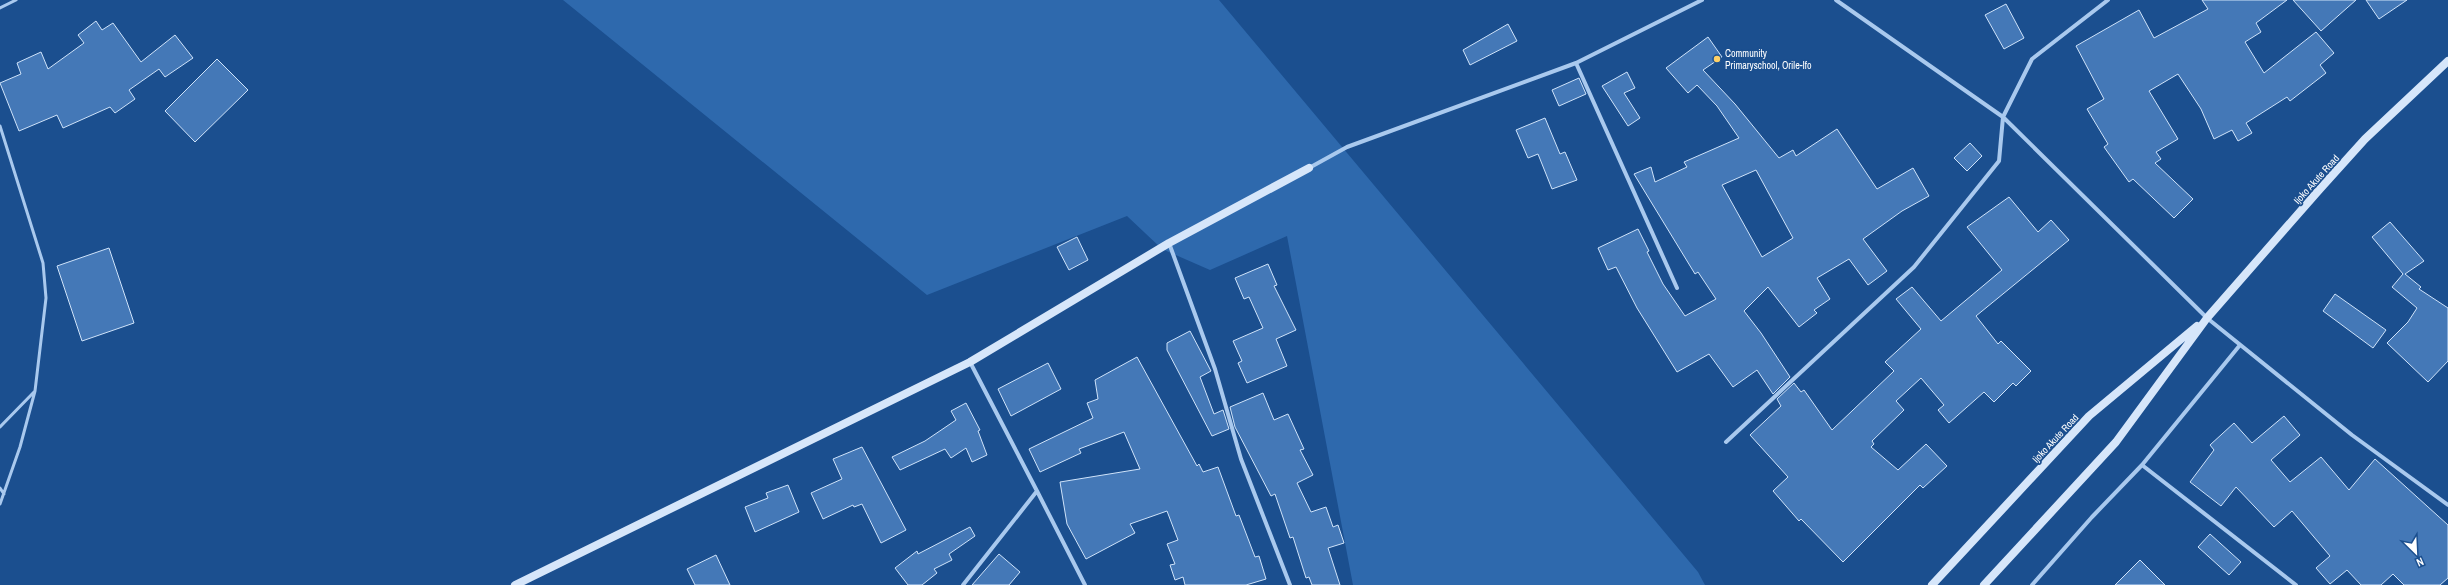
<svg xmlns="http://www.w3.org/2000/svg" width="2448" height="585" viewBox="0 0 2448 585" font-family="'Archivo Narrow',sans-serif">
<rect width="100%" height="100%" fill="#1b4f8f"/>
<path fill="#2e69ad" d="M563,0H1219L1698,572L1705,585H1353L1287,236L1210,270L1162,249L1127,216L927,295Z"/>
<path fill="#4478b7" stroke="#cfe3fa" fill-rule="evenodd" d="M2202,0H2287L2256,23L2261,32L2245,42L2264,73L2316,32L2334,53L2320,65L2326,73L2290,101L2287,97L2246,123L2252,133L2238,141L2232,130L2214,139L2201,109L2178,74L2149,91L2178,139L2156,152L2161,159L2155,163L2193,199L2174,218L2133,179L2129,182L2104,147L2108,144L2087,109L2104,99L2076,46L2139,10L2154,38L2208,9Z
M2293,0H2356L2321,31Z
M2366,0H2407L2379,19Z
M2006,4L2024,38L2004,49L1985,15Z
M96,21L102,30L113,23L141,62L175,35L193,58L165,77L159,69L129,90L135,99L115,113L110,107L63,128L57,115L19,131L0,83L21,74L17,63L41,52L48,69L84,43L78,35Z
M1508,24L1517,41L1470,65L1463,50Z
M1708,37L1722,57L1703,70L1735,104L1779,158L1793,150L1796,156L1837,129L1877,189L1913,168L1929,196L1902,211L1863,239L1887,271L1868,285L1849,259L1817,278L1830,299L1814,310L1817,313L1799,327L1768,287L1744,311L1761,333L1790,377L1773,394L1757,370L1733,387L1709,354L1677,372L1637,308L1616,267L1608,270L1598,248L1638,229L1649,251L1647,252L1663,284L1685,316L1716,299L1698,272L1695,274L1634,174L1651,167L1655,182L1687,167L1684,162L1739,138L1717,106L1697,85L1688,93L1666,68ZM1756,170L1793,238L1762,257L1722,185Z
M217,59L248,90L195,142L165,111Z
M1627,72L1635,88L1624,93L1640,118L1628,126L1602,86Z
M1579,78L1586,94L1559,106L1552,90Z
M1545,118L1560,154L1565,152L1577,180L1552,189L1538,154L1528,158L1516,130Z
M1970,143L1982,156L1967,171L1954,158Z
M2009,197L2038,232L2051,220L2069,240L1976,316L1998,344L2001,341L2031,371L2016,386L2013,383L1994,402L1984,392L1949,423L1938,410L1944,405L1921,378L1896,401L1904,410L1872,441L1874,444L1871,447L1898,470L1926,444L1947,466L1923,488L1920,485L1843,562L1801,519L1799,521L1773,491L1788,477L1750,435L1781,406L1777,399L1794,383L1801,392L1804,390L1832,430L1894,371L1885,362L1921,329L1896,299L1912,287L1941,321L2002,270L1967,227Z
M2390,222L2424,261L2405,274L2421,287L2419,289L2448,308V361L2428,382L2387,343L2408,322L2417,308L2392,287L2403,274L2372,237Z
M1077,237L1088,260L1069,270L1057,247Z
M109,248L134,323L82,341L57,266Z
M1268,264L1277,285L1274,286L1296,330L1276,339L1287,366L1247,383L1238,363L1242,361L1233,341L1263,328L1249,297L1244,299L1235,278Z
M2335,294L2386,330L2373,348L2323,311Z
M1190,331L1211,371L1200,377L1214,414L1223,410L1229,429L1212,436L1167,350V343Z
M1137,357L1197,466L1199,464L1203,472L1218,467L1236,516L1239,515L1255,557L1259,556L1266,579L1246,585H1185L1183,577L1175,580L1170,565L1175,564L1167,544L1178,540L1167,511L1130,524L1135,533L1086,559L1067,524L1060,482L1140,469L1124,432L1079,449L1081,453L1040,472L1029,449L1093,418L1087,403L1098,399L1095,380Z
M1048,363L1061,389L1011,416L998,389Z
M1263,393L1274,420L1288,414L1304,449L1300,450L1313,475L1297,483L1311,512L1326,507L1333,527L1338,525L1344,543L1328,548L1340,585H1312L1309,577L1306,578L1293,537L1290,538L1275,494L1271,496L1235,427L1230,407Z
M966,403L980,430L978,431L987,455L972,462L966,448L951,458L945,449L900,470L892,457L925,441L956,420L951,411Z
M2284,416L2300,435L2271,460L2290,482L2321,457L2349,490L2375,459L2448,525V578L2440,585H2404L2393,574L2381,585H2361L2347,570L2330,584L2316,568L2330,556L2292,511L2274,527L2236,487L2221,506L2190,482L2214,450L2210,445L2234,423L2252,443Z
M862,447L906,530L881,543L862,504L854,507L853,505L823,519L811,493L842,479L833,459Z
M788,485L799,512L755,532L745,507L768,498L766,493Z
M970,527L975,536L949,554L952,560L934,569L937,573L922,585H908L895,568L917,551L918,554Z
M2210,534L2241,562L2229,575L2198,547Z
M999,554L1020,572L1009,585H972Z
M716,555L730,585H695L687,569Z
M2140,560L2165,585H2115Z"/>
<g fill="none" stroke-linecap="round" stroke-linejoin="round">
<path stroke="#a9c9ee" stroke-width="3" d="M0,8L16,0
M0,126L43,263L46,298L35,391L20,447L0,504
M0,427L35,391
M0,488L4,494"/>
<path stroke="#a9c9ee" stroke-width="4" d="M1836,0L2003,117L2207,318L2352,435L2448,505
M1576,63L1677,288
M1309,168L1347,147L1576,63L1702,0
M1169,243L1215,369L1241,459L1290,585
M1726,442L1914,267L1999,161L2003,117L2032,59L2108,0
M2142,465L2296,585
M1037,491L1085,585
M963,585L1037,491L970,362
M2032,585L2092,517L2142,465L2240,345"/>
<path stroke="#d6e6fa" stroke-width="8" d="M515,585L970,362L1169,243L1309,168
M1932,585L2089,416L2197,326
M1984,585L2116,442L2207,318L2319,190L2365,139L2448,61"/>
</g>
<circle fill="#ffd166" stroke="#1b4f8f" stroke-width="1.5" cx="1717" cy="59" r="4"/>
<g text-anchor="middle" stroke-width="3.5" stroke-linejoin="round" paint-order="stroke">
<g font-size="10" fill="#fff" stroke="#1b4f8f" text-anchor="start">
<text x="1725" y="57">Community<tspan x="1725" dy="12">Primaryschool, Orile-Ifo</tspan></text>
</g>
<g font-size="10" fill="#fff" stroke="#1b4f8f">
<text transform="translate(2316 179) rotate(-48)" y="4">Ijoko Akute Road</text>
<text transform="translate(2055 438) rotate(-47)" y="4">Ijoko Akute Road</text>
</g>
</g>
<g transform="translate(2416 553) rotate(156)" stroke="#1b4f8f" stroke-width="3" paint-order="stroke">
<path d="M0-3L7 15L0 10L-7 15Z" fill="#ffffff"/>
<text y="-6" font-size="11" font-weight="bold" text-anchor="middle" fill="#ffffff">N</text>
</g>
</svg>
